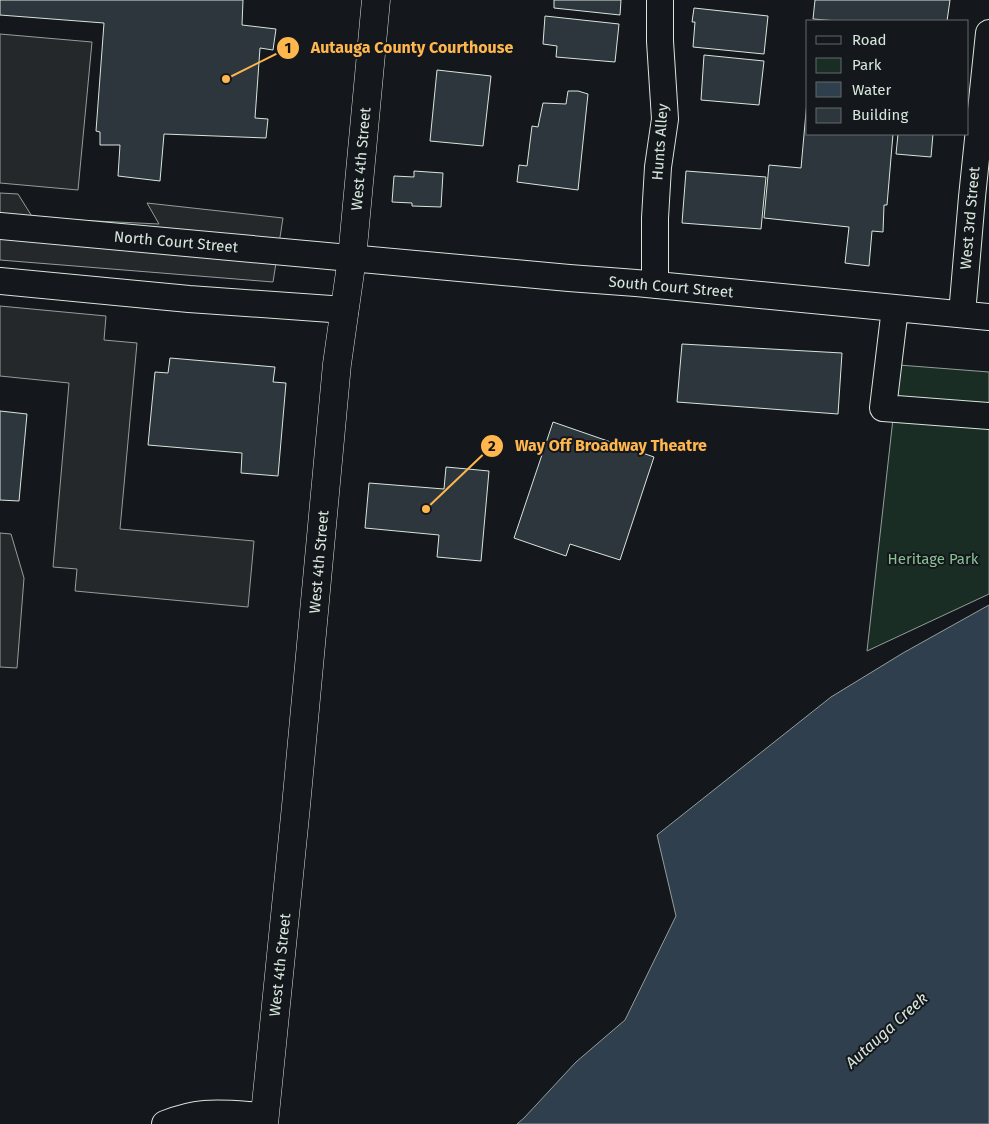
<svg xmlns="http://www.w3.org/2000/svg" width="989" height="1124" viewBox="0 0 989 1124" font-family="'Fira Sans',sans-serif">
<rect width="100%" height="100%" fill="#14181c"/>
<path fill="#1a2d24" stroke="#939e99" d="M899,365L989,372V594L867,651Z"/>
<path fill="#24282b" stroke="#939e99" d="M0,34L92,42L78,190L0,183Z
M0,193L18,194L33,218L159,224L147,203L283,218L273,282L0,260Z
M0,306L106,316L104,340L137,343L120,529L254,541L248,607L75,591L77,569L53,567L69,383L0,376Z
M0,533L11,534L24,578L17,668L0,667Z"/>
<path fill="#2f3f4d" stroke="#939e99" d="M989,605V1124H517L524,1118L576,1062L625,1020L676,916L657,835L831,697L903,653Z"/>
<path fill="#2c363c" stroke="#d8e6dc" d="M0,0H243L242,25L276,29L273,50L260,48L255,118L268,119L266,138L164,134L160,181L118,176L120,145H100V132L96,131L104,23L0,15Z
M554,0H621L620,15L554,8Z
M815,0H950L947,21H838L813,19Z
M694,8L768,16L764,54L693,47L695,22H692Z
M545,16L619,24L615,62L556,57L557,46L543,44Z
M704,55L764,61L759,105L701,100Z
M437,70L491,76L483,146L430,141Z
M808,90V134H893L887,205H884L883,232L872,231L869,266L845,263L849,227L764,218L769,165L801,168Z
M568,91H578L588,94L578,190L517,182L519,165L527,166L532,126L538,127L543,103L566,104Z
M898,134H933L931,157L896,154Z
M414,171L443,173L441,207L412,206V203L392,202L394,176L414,177Z
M686,171L766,177L761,229L682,223Z
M682,344L842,353L838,414L677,402Z
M170,358L275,367L273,382L286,383L278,476L241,473L242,453L148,445L155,372L168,373Z
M0,411L27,414L19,501L0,500Z
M553,422L654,457L620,560L570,544L566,556L514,538Z
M446,467L489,471L481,561L437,557L439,535L365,528L369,483L444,489Z"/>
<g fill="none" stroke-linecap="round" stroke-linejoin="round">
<defs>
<path id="minor" d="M0,226L569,278L636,283L989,317
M0,281L189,299L345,310
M655,285V218L658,167L665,119L660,41V0
M895,308L883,408L989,416
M962,314L972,197L989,33
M165,1124C178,1119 191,1115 204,1114C224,1112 245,1115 265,1116"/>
<path id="major" d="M264,1124L296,806L337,364L352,258L376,0"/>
</defs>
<use href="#minor" stroke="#d8e6dc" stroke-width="28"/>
<use href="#major" stroke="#d8e6dc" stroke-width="29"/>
<use href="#minor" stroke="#14181c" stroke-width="26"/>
<use href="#major" stroke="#14181c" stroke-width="28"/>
</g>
<g text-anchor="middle" stroke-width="4" stroke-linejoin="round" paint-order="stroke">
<g font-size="15" fill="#d8e6dc" stroke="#14181c">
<text transform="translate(660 142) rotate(-86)" y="5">Hunts Alley</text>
<text transform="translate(361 159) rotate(-85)" y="5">West 4th Street</text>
<text transform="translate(970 218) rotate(-85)" y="5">West 3rd Street</text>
<text transform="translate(176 242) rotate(5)" y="5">North Court Street</text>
<text transform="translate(671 287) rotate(5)" y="5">South Court Street</text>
<text transform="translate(319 562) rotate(-85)" y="5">West 4th Street</text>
<text transform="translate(280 965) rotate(-84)" y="5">West 4th Street</text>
</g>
<g font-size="15" fill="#8ac095" stroke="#14181c">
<text x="933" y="564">Heritage Park</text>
</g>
<g font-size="16" font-style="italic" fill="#d8e6dc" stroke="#14181c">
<text transform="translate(886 1030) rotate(-42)" y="6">Autauga Creek</text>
</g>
</g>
<path fill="none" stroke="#ffb74d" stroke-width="2" d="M226 79L288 48M426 509L492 446"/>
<g fill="#ffb74d" stroke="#14181c" stroke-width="2">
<circle cx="226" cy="79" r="5"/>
<circle cx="426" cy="509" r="5"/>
<circle cx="288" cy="48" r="12"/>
<circle cx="492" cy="446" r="12"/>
</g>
<g font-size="15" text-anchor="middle" font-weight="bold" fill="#111">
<text x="288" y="53">1</text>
<text x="492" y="451">2</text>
</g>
<g font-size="16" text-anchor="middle" font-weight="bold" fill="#ffb74d" stroke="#14181c" stroke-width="4" stroke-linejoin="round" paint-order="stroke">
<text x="412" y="53">Autauga County Courthouse</text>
<text x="611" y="451">Way Off Broadway Theatre</text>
</g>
<rect x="806" y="20" width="162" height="115" fill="#14181c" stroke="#626a69"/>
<rect x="816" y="36" width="25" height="8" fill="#14181c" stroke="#626a69"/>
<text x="852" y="45" font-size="15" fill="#d8e6dc">Road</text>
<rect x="816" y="58" width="25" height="15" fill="#1a2d24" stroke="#626a69"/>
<text x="852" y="70" font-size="15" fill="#d8e6dc">Park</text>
<rect x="816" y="82" width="25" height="15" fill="#2f3f4d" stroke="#626a69"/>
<text x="852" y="95" font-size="15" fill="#d8e6dc">Water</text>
<rect x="816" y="108" width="25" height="15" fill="#2c363c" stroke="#626a69"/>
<text x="852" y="120" font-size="15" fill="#d8e6dc">Building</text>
</svg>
